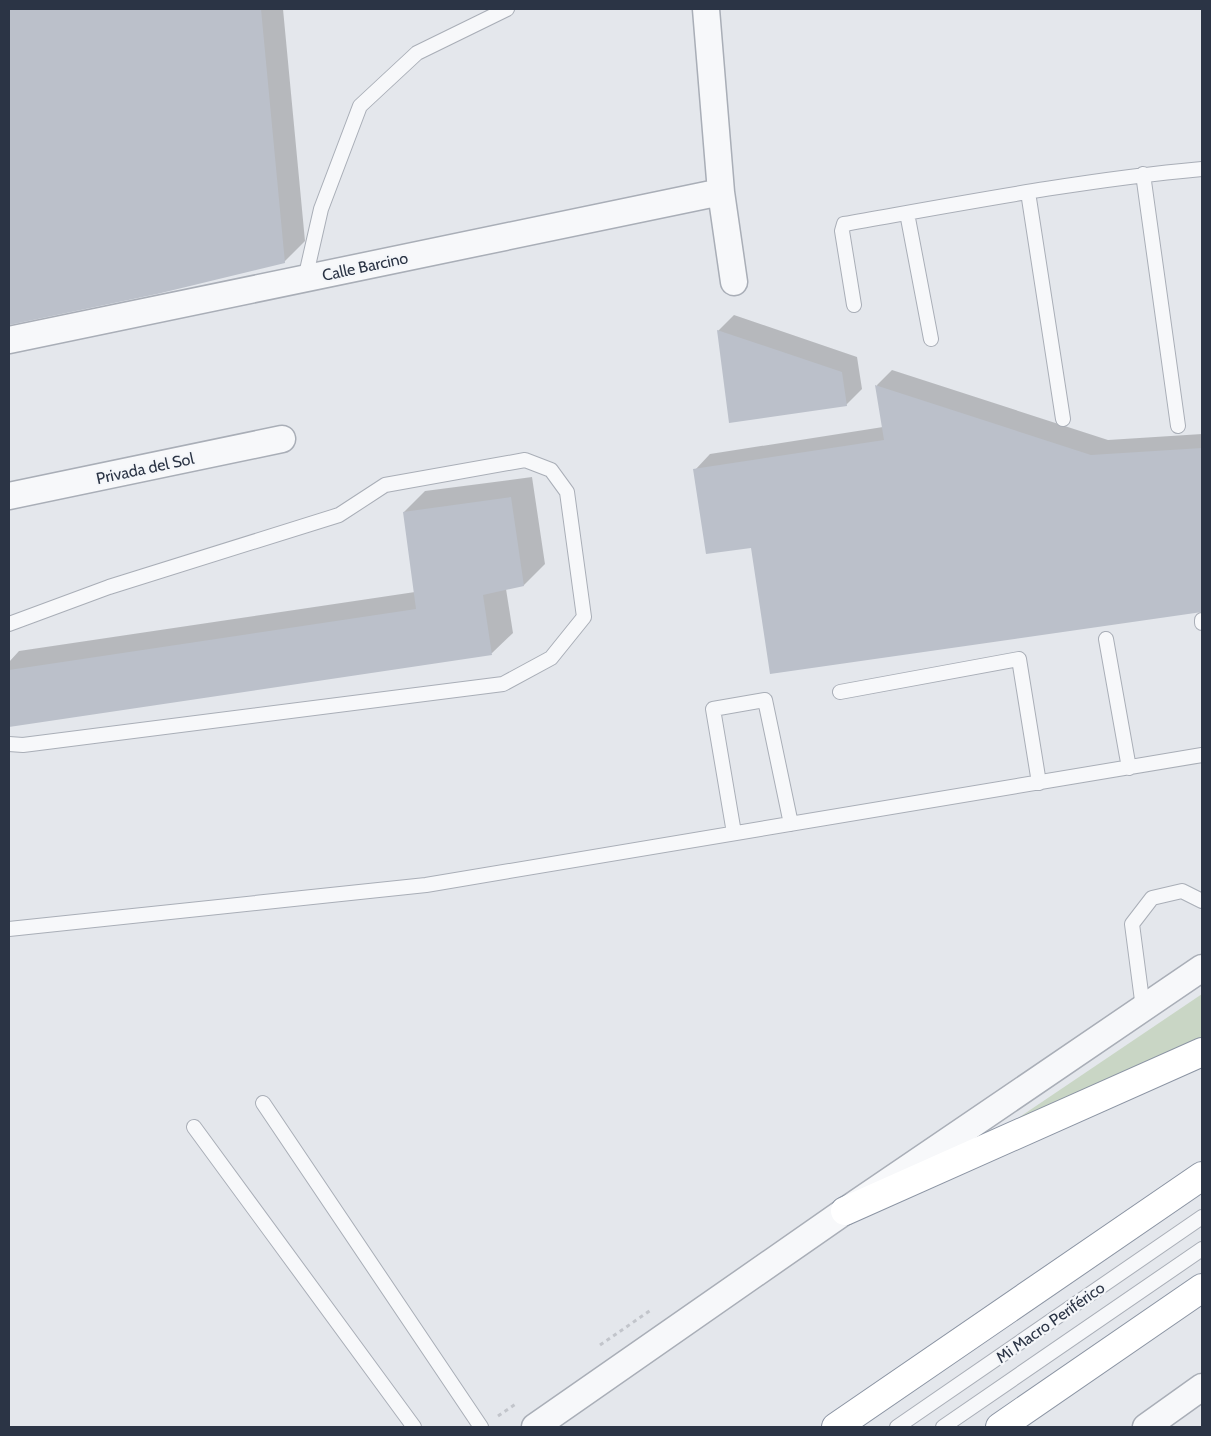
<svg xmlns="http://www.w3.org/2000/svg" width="1211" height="1436" viewBox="0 0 1211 1436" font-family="Cabin,sans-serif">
<rect width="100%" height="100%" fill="#e4e7ec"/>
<path fill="#c9d6c5" d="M1202,994V1040L999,1131Z"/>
<path fill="#0003" d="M9,9H283L305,241L284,262L157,292L9,323Z
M734,315L857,357L862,389L846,405L718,331Z
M892,370L1108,440L1202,434V610L771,673L752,546L695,470L710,454L883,427L877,385Z
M532,477L545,564L524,585L506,589L513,633L492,653L9,726V662L19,651L415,592L404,512L425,491Z"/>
<path fill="#bbc0ca" d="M9,9H261L285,263L157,294L9,325Z
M717,330L842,372L847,406L729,423Z
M875,385L1091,455L1202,448V612L770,674L751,548L706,554L693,469L884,440Z
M511,497L524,586L483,595L492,655L9,727V670L416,609L403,512Z"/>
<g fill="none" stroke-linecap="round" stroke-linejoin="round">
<defs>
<path id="service" d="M1143,174L1178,426
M1028,192L1063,419
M907,213L931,339
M305,279L321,209L360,106L417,53L507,9
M854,305L842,231L844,224C963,203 1082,180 1202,169
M1202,620V623
M9,624L109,587L339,515L385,485L525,460L551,470L567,492L584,617L551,658L503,684L23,745L9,744
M1106,639L1129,768
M840,692L1019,659L1039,783
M734,833L713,709L765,700L791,824
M9,929L426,885L1202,755
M1143,1008L1132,924L1152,898L1182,891L1202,901
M263,1103L481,1427
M194,1127L414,1427
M897,1427L1202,1217
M943,1427L1202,1249"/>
<path id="minor" d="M706,9L721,192L734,282
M9,340L721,192
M9,496L282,439
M535,1427L845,1211L1202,968
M1146,1427L1202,1387"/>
<path id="trunk" d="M845,1211L1202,1052
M836,1427L1202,1176
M1000,1427L1202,1288"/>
</defs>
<use href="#service" stroke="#a9aeb7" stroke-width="16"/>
<use href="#minor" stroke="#a9aeb7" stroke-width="29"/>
<use href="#trunk" stroke="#8b94a3" stroke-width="30"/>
<path stroke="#c2c5cb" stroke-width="3" stroke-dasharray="4 4" stroke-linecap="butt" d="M600,1345L651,1310
M498,1416L517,1403"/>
<use href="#service" stroke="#f7f8fa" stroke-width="14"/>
<use href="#minor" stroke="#f7f8fa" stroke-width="26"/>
<use href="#trunk" stroke="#fff" stroke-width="28"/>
</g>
<g text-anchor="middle" stroke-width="4.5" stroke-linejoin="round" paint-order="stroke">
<g font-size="16" fill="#2b3445" stroke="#f4f6f9">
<text transform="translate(365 266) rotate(-12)" y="6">Calle Barcino</text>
<text transform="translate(145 468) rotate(-12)" y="6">Privada del Sol</text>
<text transform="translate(1050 1322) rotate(-35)" y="6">Mi Macro Periférico</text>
</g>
</g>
<rect width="1211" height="1436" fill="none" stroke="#2b3445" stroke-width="20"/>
</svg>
